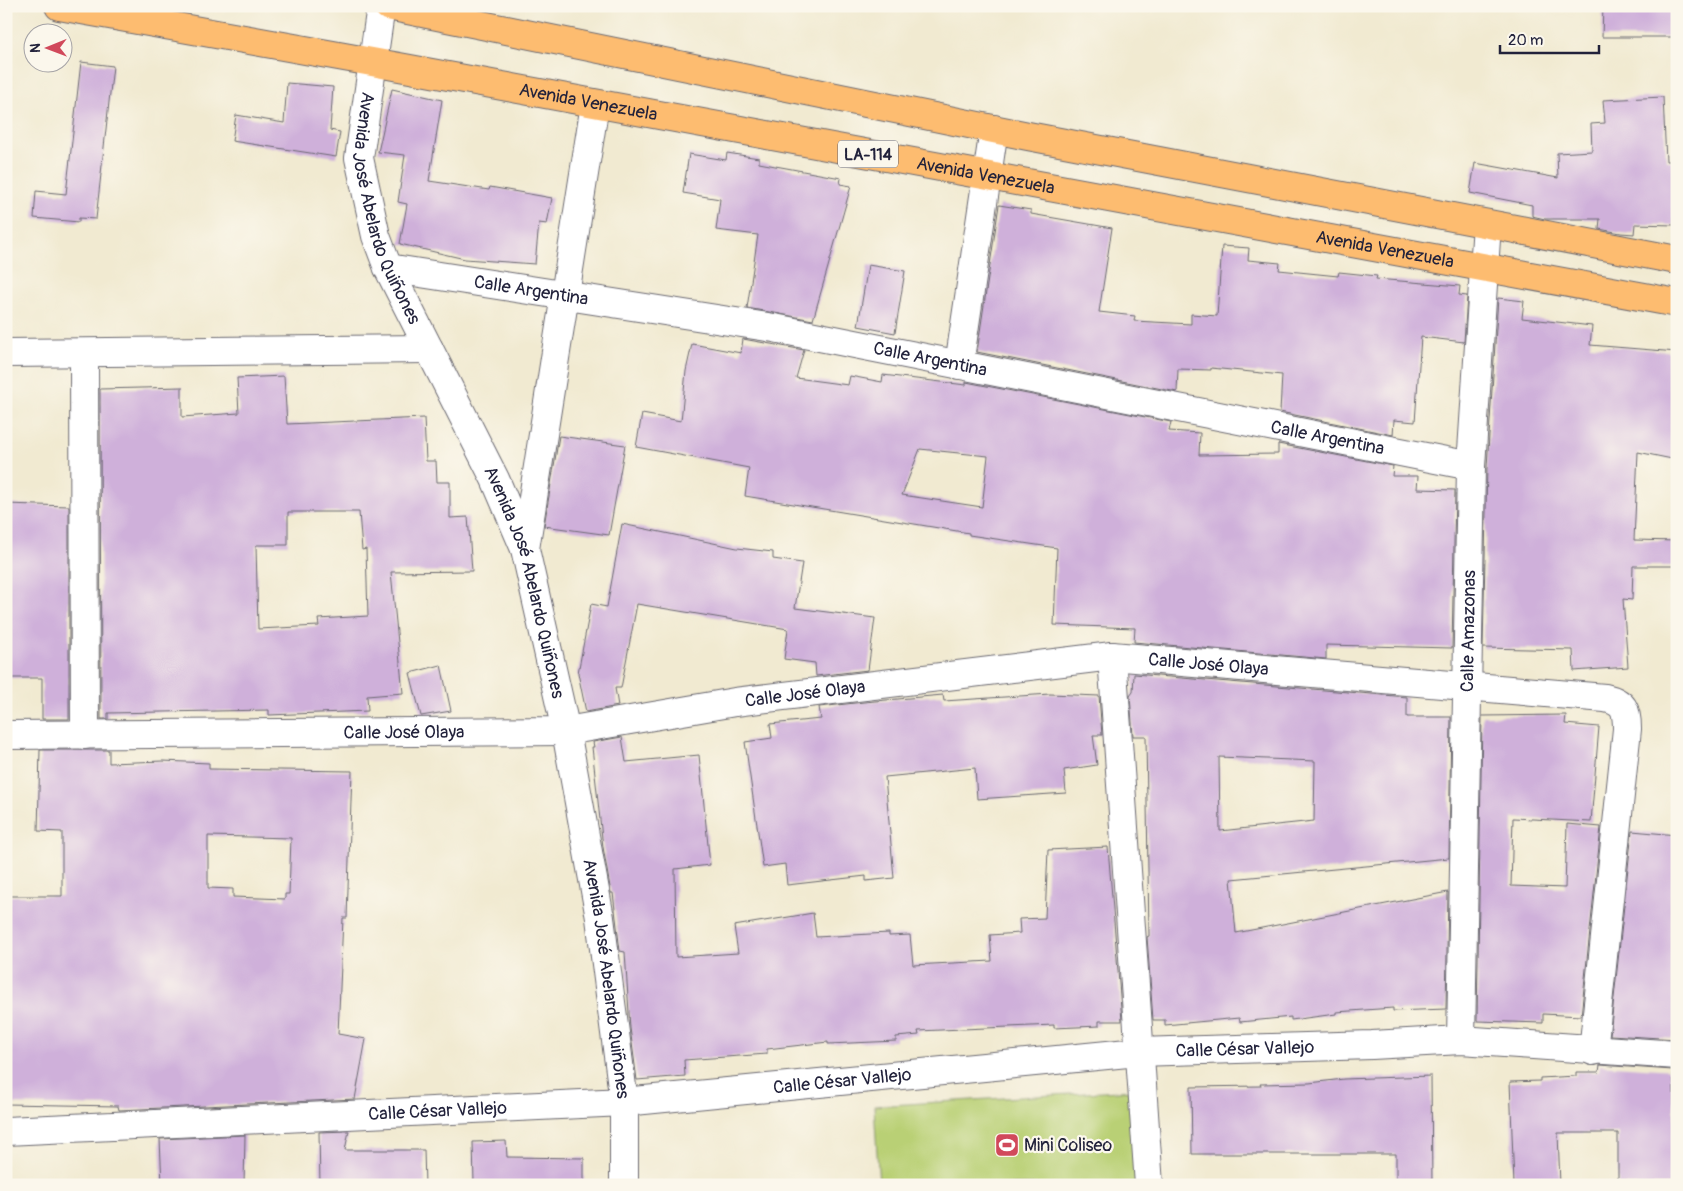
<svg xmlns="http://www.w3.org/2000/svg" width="1683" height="1191" viewBox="0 0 1683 1191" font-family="Pangolin,sans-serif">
<rect width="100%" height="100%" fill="#fbf7ec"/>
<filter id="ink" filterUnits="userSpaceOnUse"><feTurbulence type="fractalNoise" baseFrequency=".02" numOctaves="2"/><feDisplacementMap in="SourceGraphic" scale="10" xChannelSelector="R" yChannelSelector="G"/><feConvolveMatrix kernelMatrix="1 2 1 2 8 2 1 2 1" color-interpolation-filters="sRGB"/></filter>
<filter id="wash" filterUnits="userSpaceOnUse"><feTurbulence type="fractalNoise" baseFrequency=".0096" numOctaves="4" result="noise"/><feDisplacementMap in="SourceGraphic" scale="20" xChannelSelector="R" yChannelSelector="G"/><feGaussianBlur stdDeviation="1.12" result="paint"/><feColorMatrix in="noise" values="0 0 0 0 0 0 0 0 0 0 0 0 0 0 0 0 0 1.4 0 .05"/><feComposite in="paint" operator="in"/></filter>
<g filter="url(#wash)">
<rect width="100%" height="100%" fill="#f1ead1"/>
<path fill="#b9d074" stroke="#6e7958" d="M1135,1090L1141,1185H879L874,1106Z"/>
<g id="blocks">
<path fill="#cfb0da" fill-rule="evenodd" d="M1603,6H1675L1674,37H1602Z
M81,62L113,66L96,219L79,218V222L34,218L36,191L66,194Z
M287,83L333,87L330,130L340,132L336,157L232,141L236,115L284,123Z
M392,89L442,100L429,181L489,190L490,187L552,198L547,224L539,223L535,264L465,259L400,244L407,204L398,202L405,155L378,152Z
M1663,97L1666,161H1676L1674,225L1635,224L1634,234L1621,233L1599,229L1600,219H1545L1532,216V205L1470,193L1475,163L1558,178L1557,153L1592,151L1591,124L1605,123L1603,100Z
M727,153L759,158V163L841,178L840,184L851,186L813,320L747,308L758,235L716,230L720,199L683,193L689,154L726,160Z
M999,205L1031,210V214L1112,228L1099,312L1135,316L1134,321L1191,324V314L1217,316L1222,246L1249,248L1248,260L1280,263L1279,270L1338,276L1339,272L1377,276L1376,279L1460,286L1459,295L1467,296L1464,342L1421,337L1415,422L1394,420L1393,435L1280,412L1282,375L1211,368V370L1178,369L1177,392L977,352Z
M868,265L905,271L895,333L858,326Z
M1498,298L1524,301L1522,318L1592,326L1590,345L1677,352V460L1638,452L1634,540L1677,541V566H1633L1632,600L1623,599L1628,667L1574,671L1573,650L1483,648L1487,467Z
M743,339L804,350L796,378L848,385L850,376L882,382L883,375L966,385V382L1171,422L1169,431L1200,433L1199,455L1278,454V444L1393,466L1392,476H1418L1417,489L1455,490L1452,648L1326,645V659L1134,642L1135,628L1054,625L1057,548L969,535V533L745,496L749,468L636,447L642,414L681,421L686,371L692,344L741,353ZM920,449L988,456L982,507L902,495Z
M284,376L287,424L424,418L426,461H436L437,482H450V518L468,517L472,571L391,572L403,693L367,696L368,711L269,715V710L108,713V719H101L100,389L182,387V417L239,413L237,378ZM288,512H359L362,550L366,549L368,616L318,619L319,626L258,629L256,545H288Z
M559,436L625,445L609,535L544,526Z
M6,504L69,506V719H42V678H6Z
M622,524L737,548L773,552V559L802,563L795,608L875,618L868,670L816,676L815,663L784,659L788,629L637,604L621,688H615L618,706L586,712L578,673L591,604L607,607Z
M441,665L451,711L421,716L410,673Z
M1134,674L1407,697V717H1451L1449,858L1231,879L1236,933L1448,892L1446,1009L1393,1011V1008L1336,1012V1014L1291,1020V1017L1240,1022L1239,1018L1165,1025V1020H1153L1147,937L1149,936L1146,736H1133L1130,696L1133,692ZM1219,757L1315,761L1314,821L1220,831Z
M1050,694L1099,696L1102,735H1093L1097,765L1064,770L1066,793L977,799L975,768L885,777L894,878L866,881V876L787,885L785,864L763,867L745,742L772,738L770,724L821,719L819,707L864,702L943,695L944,701Z
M1566,715L1565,724L1599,727L1591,822L1513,818L1511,886L1565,888L1567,824L1601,827L1581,1016L1543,1014V1023L1477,1021L1482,716Z
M622,737L626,762L699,755L710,865L675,869L676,957L738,953L734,926L813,913L816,937L889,933V936L910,935L913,965L992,961L990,935L1020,933L1019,919L1045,918L1048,850L1108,847L1122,1021H1099V1026L1054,1028V1025L918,1031L919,1035L896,1037V1041L828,1044V1042L767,1049V1054L684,1060L685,1076L637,1080L630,1028L625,952L620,951L613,893H611L603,847L592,747H594L593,742Z
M40,750H109V763L163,761L209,763V769L352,771L347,918H343L338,1034L366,1039L355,1099L119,1110L118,1106L6,1104V896H62V832L38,831ZM208,836L291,838L289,894H285V899L233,897V889L208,888Z
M1632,831L1677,835V1039L1610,1035Z
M1600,1065L1673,1070L1677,1185H1618V1133H1558L1560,1185H1514L1510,1082L1540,1081V1078L1576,1076V1072H1599Z
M1431,1076L1432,1185H1396V1154H1192L1191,1087L1261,1086L1260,1084L1309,1083L1344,1079Z
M349,1131L345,1150H424L425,1185H320L319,1132Z
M245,1135L244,1185H162L160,1139Z
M506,1141L507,1157L584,1158V1183H474L473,1142Z"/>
</g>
</g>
<g filter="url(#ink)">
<use href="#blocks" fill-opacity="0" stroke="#6a6870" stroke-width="1"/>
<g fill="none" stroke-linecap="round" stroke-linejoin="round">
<defs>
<g id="street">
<path id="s1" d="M381,6L359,158L376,236L388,268L495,479L525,549L566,731L600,918L624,1102V1185"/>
<path id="s2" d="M388,268L774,328L1471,466"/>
<path d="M6,353L429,349"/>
<path d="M84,353L85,735"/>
<path d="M959,365L994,129"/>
<path d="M525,549L595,104"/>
<path d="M1112,656L1149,1185"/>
<path id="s3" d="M6,735L566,731L735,702L1112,656L1605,698C1624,702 1627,710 1627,729L1593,1051"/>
<path id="s4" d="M1461,1040L1471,466L1487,224"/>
<path id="s5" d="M6,1131L624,1102L1138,1052L1372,1045L1461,1040L1677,1055"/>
</g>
<g id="primary">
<path id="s6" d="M59,6L372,62L1677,303"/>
<path d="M388,6L1028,136L1677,260"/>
</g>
</defs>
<use href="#street" stroke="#6a6870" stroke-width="30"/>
<use href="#primary" stroke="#6a6870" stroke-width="30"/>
<use href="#street" stroke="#fff" stroke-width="28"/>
<use href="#primary" stroke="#fdbc70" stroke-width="28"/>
</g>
</g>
<defs>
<symbol id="stadium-square" viewBox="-11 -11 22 22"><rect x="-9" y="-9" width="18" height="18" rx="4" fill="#d1495b" stroke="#fbf7ec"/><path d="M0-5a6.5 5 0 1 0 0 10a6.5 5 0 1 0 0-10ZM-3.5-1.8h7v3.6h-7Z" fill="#fff"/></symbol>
</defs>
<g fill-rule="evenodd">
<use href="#stadium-square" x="993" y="1131" width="28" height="28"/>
</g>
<g text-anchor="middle" stroke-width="4.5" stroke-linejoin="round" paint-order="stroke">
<rect fill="#fbf7ec" stroke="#636270" stroke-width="1" x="838" y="140.5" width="60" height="27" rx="4"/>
<g font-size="16" font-weight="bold" fill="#22223b">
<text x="868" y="160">LA-114</text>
</g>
<g font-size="18" fill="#22223b" stroke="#fbf7ec">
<text dy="6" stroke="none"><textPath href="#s6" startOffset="538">Avenida Venezuela</textPath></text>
<text dy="6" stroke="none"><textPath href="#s6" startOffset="942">Avenida Venezuela</textPath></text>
<text dy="6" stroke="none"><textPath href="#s1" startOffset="208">Avenida José Abelardo Quiñones</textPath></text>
<text dy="6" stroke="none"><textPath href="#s6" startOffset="1348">Avenida Venezuela</textPath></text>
<text dy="6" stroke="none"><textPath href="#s2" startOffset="145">Calle Argentina</textPath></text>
<text dy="6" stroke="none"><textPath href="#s2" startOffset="550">Calle Argentina</textPath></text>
<text dy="6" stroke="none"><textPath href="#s2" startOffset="955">Calle Argentina</textPath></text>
<text dy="6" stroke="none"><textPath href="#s1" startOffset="612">Avenida José Abelardo Quiñones</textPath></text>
<text dy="6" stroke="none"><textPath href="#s4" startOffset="409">Calle Amazonas</textPath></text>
<text dy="6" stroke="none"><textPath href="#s3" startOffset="1208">Calle José Olaya</textPath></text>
<text dy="6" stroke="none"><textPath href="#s3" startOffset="802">Calle José Olaya</textPath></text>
<text dy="6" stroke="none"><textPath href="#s3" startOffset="398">Calle José Olaya</textPath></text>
<text dy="6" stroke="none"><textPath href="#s1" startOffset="1018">Avenida José Abelardo Quiñones</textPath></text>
<text dy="6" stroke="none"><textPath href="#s5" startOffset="1242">Calle César Vallejo</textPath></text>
<text dy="6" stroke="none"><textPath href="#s5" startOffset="838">Calle César Vallejo</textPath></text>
<text dy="6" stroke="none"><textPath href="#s5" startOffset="432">Calle César Vallejo</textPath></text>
</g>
<g font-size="18" fill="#22223b" stroke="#fbf7ec" text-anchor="start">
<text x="1024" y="1151">Mini Coliseo</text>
</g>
</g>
<rect width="1683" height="1191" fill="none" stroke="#fbf7ec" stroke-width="25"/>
<g transform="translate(48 48) rotate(269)"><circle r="24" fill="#fbf7ec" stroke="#a4a2a5"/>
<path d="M0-4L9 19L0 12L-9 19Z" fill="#d1495b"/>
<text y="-8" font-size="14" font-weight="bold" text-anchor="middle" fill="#22223b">N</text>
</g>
<path d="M1500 45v8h99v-8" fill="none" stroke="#22223b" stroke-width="2.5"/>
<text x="1508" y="45" font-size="15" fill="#22223b" stroke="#fbf7ec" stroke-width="4" paint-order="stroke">20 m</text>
</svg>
